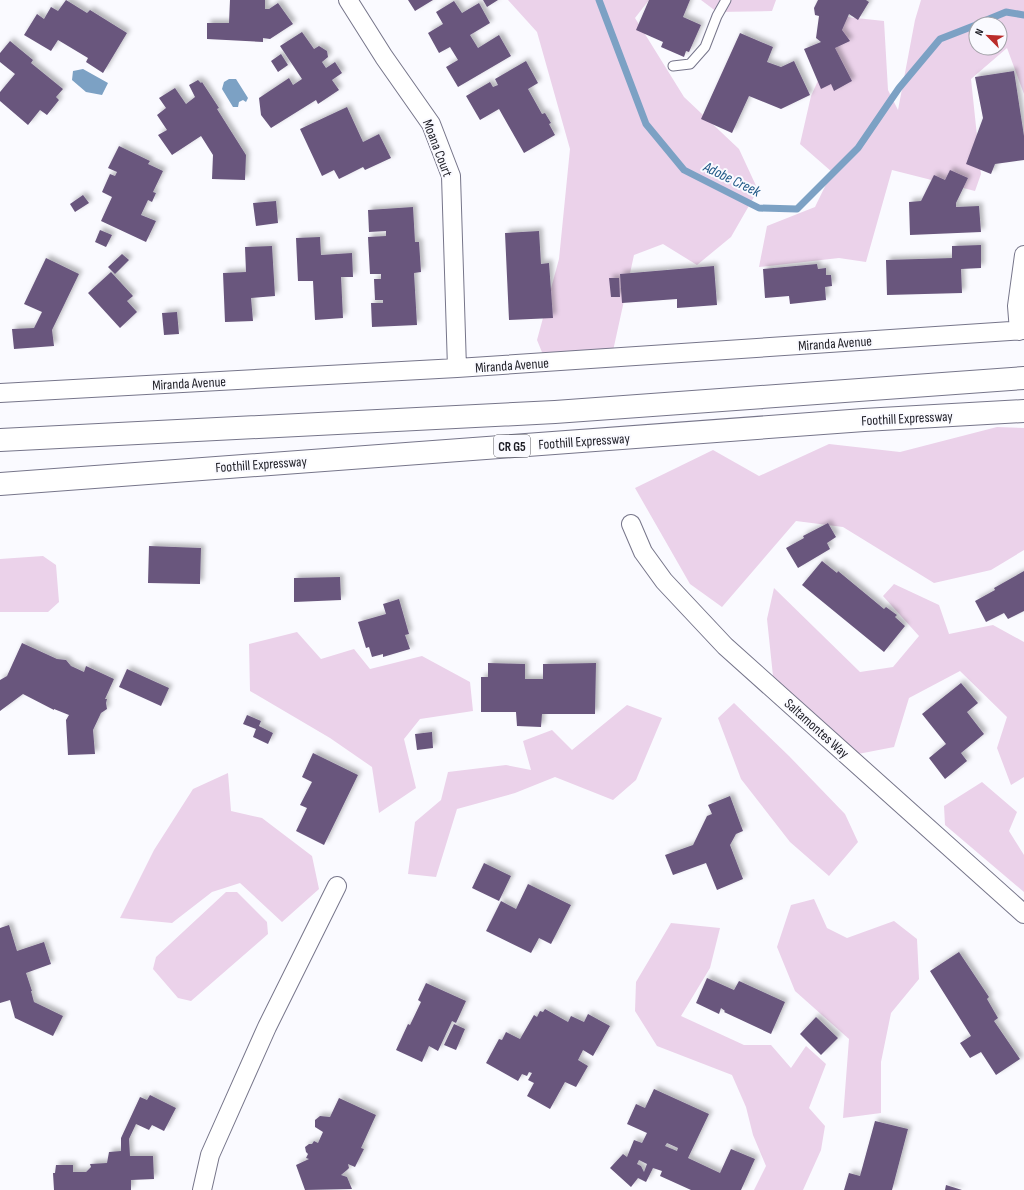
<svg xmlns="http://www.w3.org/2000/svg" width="1024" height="1190" viewBox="0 0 1024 1190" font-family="'Sofia Sans Condensed',sans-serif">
<defs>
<filter id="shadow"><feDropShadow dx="3.5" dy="-3.5" stdDeviation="2" flood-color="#0004"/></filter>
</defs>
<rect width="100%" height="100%" fill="#fafaff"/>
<path fill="#ebd2ea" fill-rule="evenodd" d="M508,0H649L635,18L684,97L739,149L758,190L731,237L697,265L663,244L634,255L611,360L546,362L537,340L559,259L570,149L537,32Z
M701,0H776L772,11L717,12Z
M921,0H1024V94L1007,48L971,79L981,174L975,191L892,170L866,262L839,258L759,267L767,226L815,207L832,172L800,144L811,96L847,17L884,21L888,90L898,110L915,20ZM976,24H1000V48H976Z
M997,427L1024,428V550L991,570L934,583L843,527L796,521L722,607L690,584L635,488L713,450L759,476L829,444L900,452Z
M43,556L56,565L59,602L48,612H0V559Z
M894,584L939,605L949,634L993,625L1024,642V777L1011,785L997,748L1007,717L960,671L909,698L894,747L858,754L773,676L767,619L774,588L860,672L893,667L919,636L883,596Z
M297,632L321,659L354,649L370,669L422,656L470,682L473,711L420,719L404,739L416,788L379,813L372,767L330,738L250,691L249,644Z
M734,703L789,756L845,814L858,842L829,876L790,842L741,779L718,718Z
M627,705L662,718L636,780L613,800L555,777L515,793L457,809L436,877L408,874L415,822L441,800L448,772L506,765L531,770L523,741L552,730L572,750Z
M228,773L231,811L262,818L312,856L319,889L282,922L240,883L212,892L172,923L120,918L154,850L193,789Z
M982,782L1017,812L1009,831L1024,855V892L945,825L944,806Z
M226,892H237L267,922L268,934L191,1001L178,998L153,969L156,957Z
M814,899L827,928L847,938L894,921L917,939L919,979L891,1013L881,1062V1113L843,1118L849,1039L795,991L777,947L791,905Z
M671,923L720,928L710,968L681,1016L744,1045H771L791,1068L806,1046L826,1064L809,1108L825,1126L821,1150L803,1190H754L766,1166L753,1135L746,1107L732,1075L657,1046L635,1011L636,982Z"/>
<path fill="#7ca1c4" d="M83,69L108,83L102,95L86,92L72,80L73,71Z
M229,79H236L248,98L246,102L243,100L239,102L238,107H233L222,89L224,82Z"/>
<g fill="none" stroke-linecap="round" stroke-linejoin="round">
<path stroke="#7ca1c4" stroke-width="7" d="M599,0L646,124L684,170L759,208L797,209L858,148L899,88L940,39L976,25
M977,24L1006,12L1024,15"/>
</g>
<path fill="#69567d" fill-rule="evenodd" filter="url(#shadow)" d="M66,0L87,13L90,10L127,33L103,73L86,62L88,58L58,40L51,51L24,35L37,14L44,19L51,7L58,11Z
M230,0H265V9H269L278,3L293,24L270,39L263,38V42L207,39V23H229Z
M408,0H433L415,11Z
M483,0H498L487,7Z
M649,0H690L683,17L701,25L689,52L686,51L684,57L661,47L663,42L636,30Z
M818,0H866L869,2L858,20L849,14L842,30L850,41L835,48L852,81L834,91L831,84L821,89L804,49L821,42L816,38L819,16L815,15L814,8Z
M454,1L462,13L479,3L490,23L470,35L478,48L499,35L511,56L458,87L446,67L458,60L450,47L439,53L428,33L443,24L436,12Z
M302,32L314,49L319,46L327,51L328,57L322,62L326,68L335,62L342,73L332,80L339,90L318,104L316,100L271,128L261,115L259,98L289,78L293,85L302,79L280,46Z
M740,33L773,47L767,62L781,67L794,61L810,95L781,109L749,96L732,133L701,119Z
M10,41L33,60L31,63L63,89L56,97L59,100L47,115L40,110L28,125L0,101V92L15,74L0,62V53Z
M281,54L288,65L278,72L271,61Z
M526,61L538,83L528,89L542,114L545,113L551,123L549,124L555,135L524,153L499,109L480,120L466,96L490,82L493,87L498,85L495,79Z
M1014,71L1024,136V160L995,164L991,174L966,164L983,118L975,77Z
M198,80L201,83L202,82L219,108L217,109L246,155L245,180L212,179L213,155L201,136L172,155L158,135L167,130L157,115L166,108L159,98L175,88L186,104L195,97L189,85Z
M347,107L363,142L379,134L391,158L365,170L363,167L339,179L334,170L322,176L300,129Z
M119,146L150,161L148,164L163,171L153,192L156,193L152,202L148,200L141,215L156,221L146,242L101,221L112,197L102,192L110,174L115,176L117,172L108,168Z
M950,170L968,178L956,203V207L979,206L981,232L910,235L909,202L921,201L934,175L945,180Z
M83,195L89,203L75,212L70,204Z
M276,201L278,223L256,226L253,203Z
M413,207L415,242H419L421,272L414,273L417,325L372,327L371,303H383V300H375L374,279H381V274H370L368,237L386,236V231L369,232L368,210Z
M100,230L112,235L106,247L95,242Z
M539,231L541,264L549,263L553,318L509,320L505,233Z
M320,237L321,255L352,253L353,277H341L343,318L315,320L313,281H298L296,238Z
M981,245V268L961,269L962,293L887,295L886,260L952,258V246Z
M272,246L275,296L251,298L253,321L225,322L223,273L246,272L245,247Z
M122,254L129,260L115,274L108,267Z
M46,258L79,274L52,330L54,346L14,349L12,329L34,328L42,312L24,304Z
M817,264L818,269L826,268V275H831L832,286L825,287L826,300L790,304L789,296L765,298L763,269Z
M714,266L717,305L677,308V299L622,303L620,274Z
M111,272L133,296L127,301L137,312L120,328L88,293Z
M609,278H619L620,297H611Z
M177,312L179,334L164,335L162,313Z
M828,523L836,537L827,543L830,549L798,568L786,548L804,538L803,536Z
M149,546L201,548L200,584L148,583Z
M822,561L837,573L838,571L884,609L886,607L897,615L895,617L905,626L884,652L802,585Z
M1024,571V611L1008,619L1004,613L986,622L975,601L995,590L994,588Z
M340,577L341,600L294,602V578Z
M399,599L409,634L405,635L410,649L383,657V654L372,657L369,647L366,648L358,622L386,614L383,604Z
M22,643L57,659L66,660L71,666L84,672L86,666L114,679L105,699H107L106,703L107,709L101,713L93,730L95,754L68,755L66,720L69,715L54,709V710L23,694L0,711V680L7,676Z
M488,663L525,664V679H543V664L596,663L595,714H542L541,727L517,726L516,712H481V677H488Z
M127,669L169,688L161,706L119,687Z
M961,683L978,703L967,712L984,734L961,753L967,761L945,779L929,758L946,744L922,714Z
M247,715L261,721L259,726L273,733L268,744L253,737L256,729L243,724Z
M432,732L433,748L417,750L415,734Z
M313,753L358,775L324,845L296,831L307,808L300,805L312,782L302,777Z
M730,796L743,831L736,834L730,845L743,879L717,890L706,863L673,875L665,855L693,845L707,816L712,814L708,805Z
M484,863L511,876L499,901L472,888Z
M528,884L571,905L551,944L539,938L531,953L486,931L501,901L516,909Z
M9,925L17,951L44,942L51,964L26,973L32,991H31L34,1002L63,1016L53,1036L15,1018L10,1000L0,1003V928Z
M959,952L989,997L987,999L998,1018L994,1021L1020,1059L996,1075L981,1052L970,1058L960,1043L971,1036L930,971Z
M707,978L734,990L739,981L785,1002L771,1034L724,1012L725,1011L721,1008L719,1014L696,1003Z
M426,983L466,1001L456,1023L452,1021L438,1051L429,1046L422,1062L396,1050L408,1024L410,1025L421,1002L418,1000Z
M545,1009L568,1022L571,1016L584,1022L588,1014L610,1026L593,1056L583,1050L578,1060L588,1066L576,1087L565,1082L550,1109L527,1096L534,1083L528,1080L532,1073L529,1072L527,1076L522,1074L518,1081L486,1063L499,1039L502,1040L506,1032L520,1039L534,1015L537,1017L540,1011L543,1012Z
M816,1017L838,1038L821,1055L800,1034Z
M454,1024L465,1029L456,1050L444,1045Z
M654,1089L709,1114L688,1158L720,1173L731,1149L755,1159L741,1190H691L660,1176L662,1171L653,1168L646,1182L638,1178L631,1187L610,1168L623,1154L627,1157L634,1140L642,1143L647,1133L627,1124L636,1104L645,1108ZM667,1143L678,1148L677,1151L665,1146ZM639,1160L647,1164L644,1172L641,1166L637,1164Z
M150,1095L176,1108L164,1131L152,1125L149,1130L136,1124L129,1139L130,1156H153L154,1179L131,1180V1190H54L53,1173H55L56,1165H73V1172H86L91,1167L90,1164L107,1163L109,1152L121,1151V1138L140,1097L147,1100Z
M339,1098L376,1115L361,1148L364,1149L355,1167L348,1164L349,1168L347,1170L341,1175L347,1177L352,1189L305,1190L296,1165L309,1159L306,1158L308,1154L306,1152L305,1147L309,1144H312L314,1141L318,1143L323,1132L315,1127V1120L320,1116L330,1117Z
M875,1121L908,1129L892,1190H844L849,1173L860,1176Z
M946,1185L962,1190H945Z"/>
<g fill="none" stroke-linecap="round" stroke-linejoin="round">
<defs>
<path id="service" d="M673,66L690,64L705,47L717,16L726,0"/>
<path id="minor" d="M348,0L384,57L431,124L451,176L457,368
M1019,331L1017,306L1024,255
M0,393L457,368L1024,330
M631,524L643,552L664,581L725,646L1024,914
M202,1190L210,1155L267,1027L337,886"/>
<path id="trunk" d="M0,440L555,412L1024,378
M0,484L864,420L1024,411"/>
</defs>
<use href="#service" stroke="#76758a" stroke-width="11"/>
<use href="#minor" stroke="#76758a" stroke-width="20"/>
<use href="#trunk" stroke="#76758a" stroke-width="24"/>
<use href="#service" stroke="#fff" stroke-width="9"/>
<use href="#minor" stroke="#fff" stroke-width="18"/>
<use href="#trunk" stroke="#fff" stroke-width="22"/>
</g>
<g text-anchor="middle" stroke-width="4" stroke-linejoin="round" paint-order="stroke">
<rect fill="#fafaff" stroke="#5f5f66" stroke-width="1" x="494" y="435" width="36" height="22" rx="3"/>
<g font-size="13" font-weight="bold" fill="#1c1c24">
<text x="512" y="451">CR G5</text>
</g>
<g font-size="14" fill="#1c1c24" stroke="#fafaff">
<text transform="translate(438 148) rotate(69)" y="5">Moana Court</text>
<text transform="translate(835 343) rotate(-4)" y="5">Miranda Avenue</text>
<text transform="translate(512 365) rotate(-4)" y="5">Miranda Avenue</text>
<text transform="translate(189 383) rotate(-3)" y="5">Miranda Avenue</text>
<text transform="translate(907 418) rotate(-3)" y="5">Foothill Expressway</text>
<text transform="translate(584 441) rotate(-4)" y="5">Foothill Expressway</text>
<text transform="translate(261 464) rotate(-4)" y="5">Foothill Expressway</text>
<text transform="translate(817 728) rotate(42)" y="5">Saltamontes Way</text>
</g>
<g font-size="15" font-style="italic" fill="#225a88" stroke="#fafaff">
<text transform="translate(732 179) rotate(26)" y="5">Adobe Creek</text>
</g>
</g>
<g transform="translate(988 36) rotate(294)"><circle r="19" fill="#fafaff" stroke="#a1a1a7"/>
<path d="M0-3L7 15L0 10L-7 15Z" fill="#bb2c2a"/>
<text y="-6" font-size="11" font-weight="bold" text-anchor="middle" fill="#1c1c24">N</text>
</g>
</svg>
